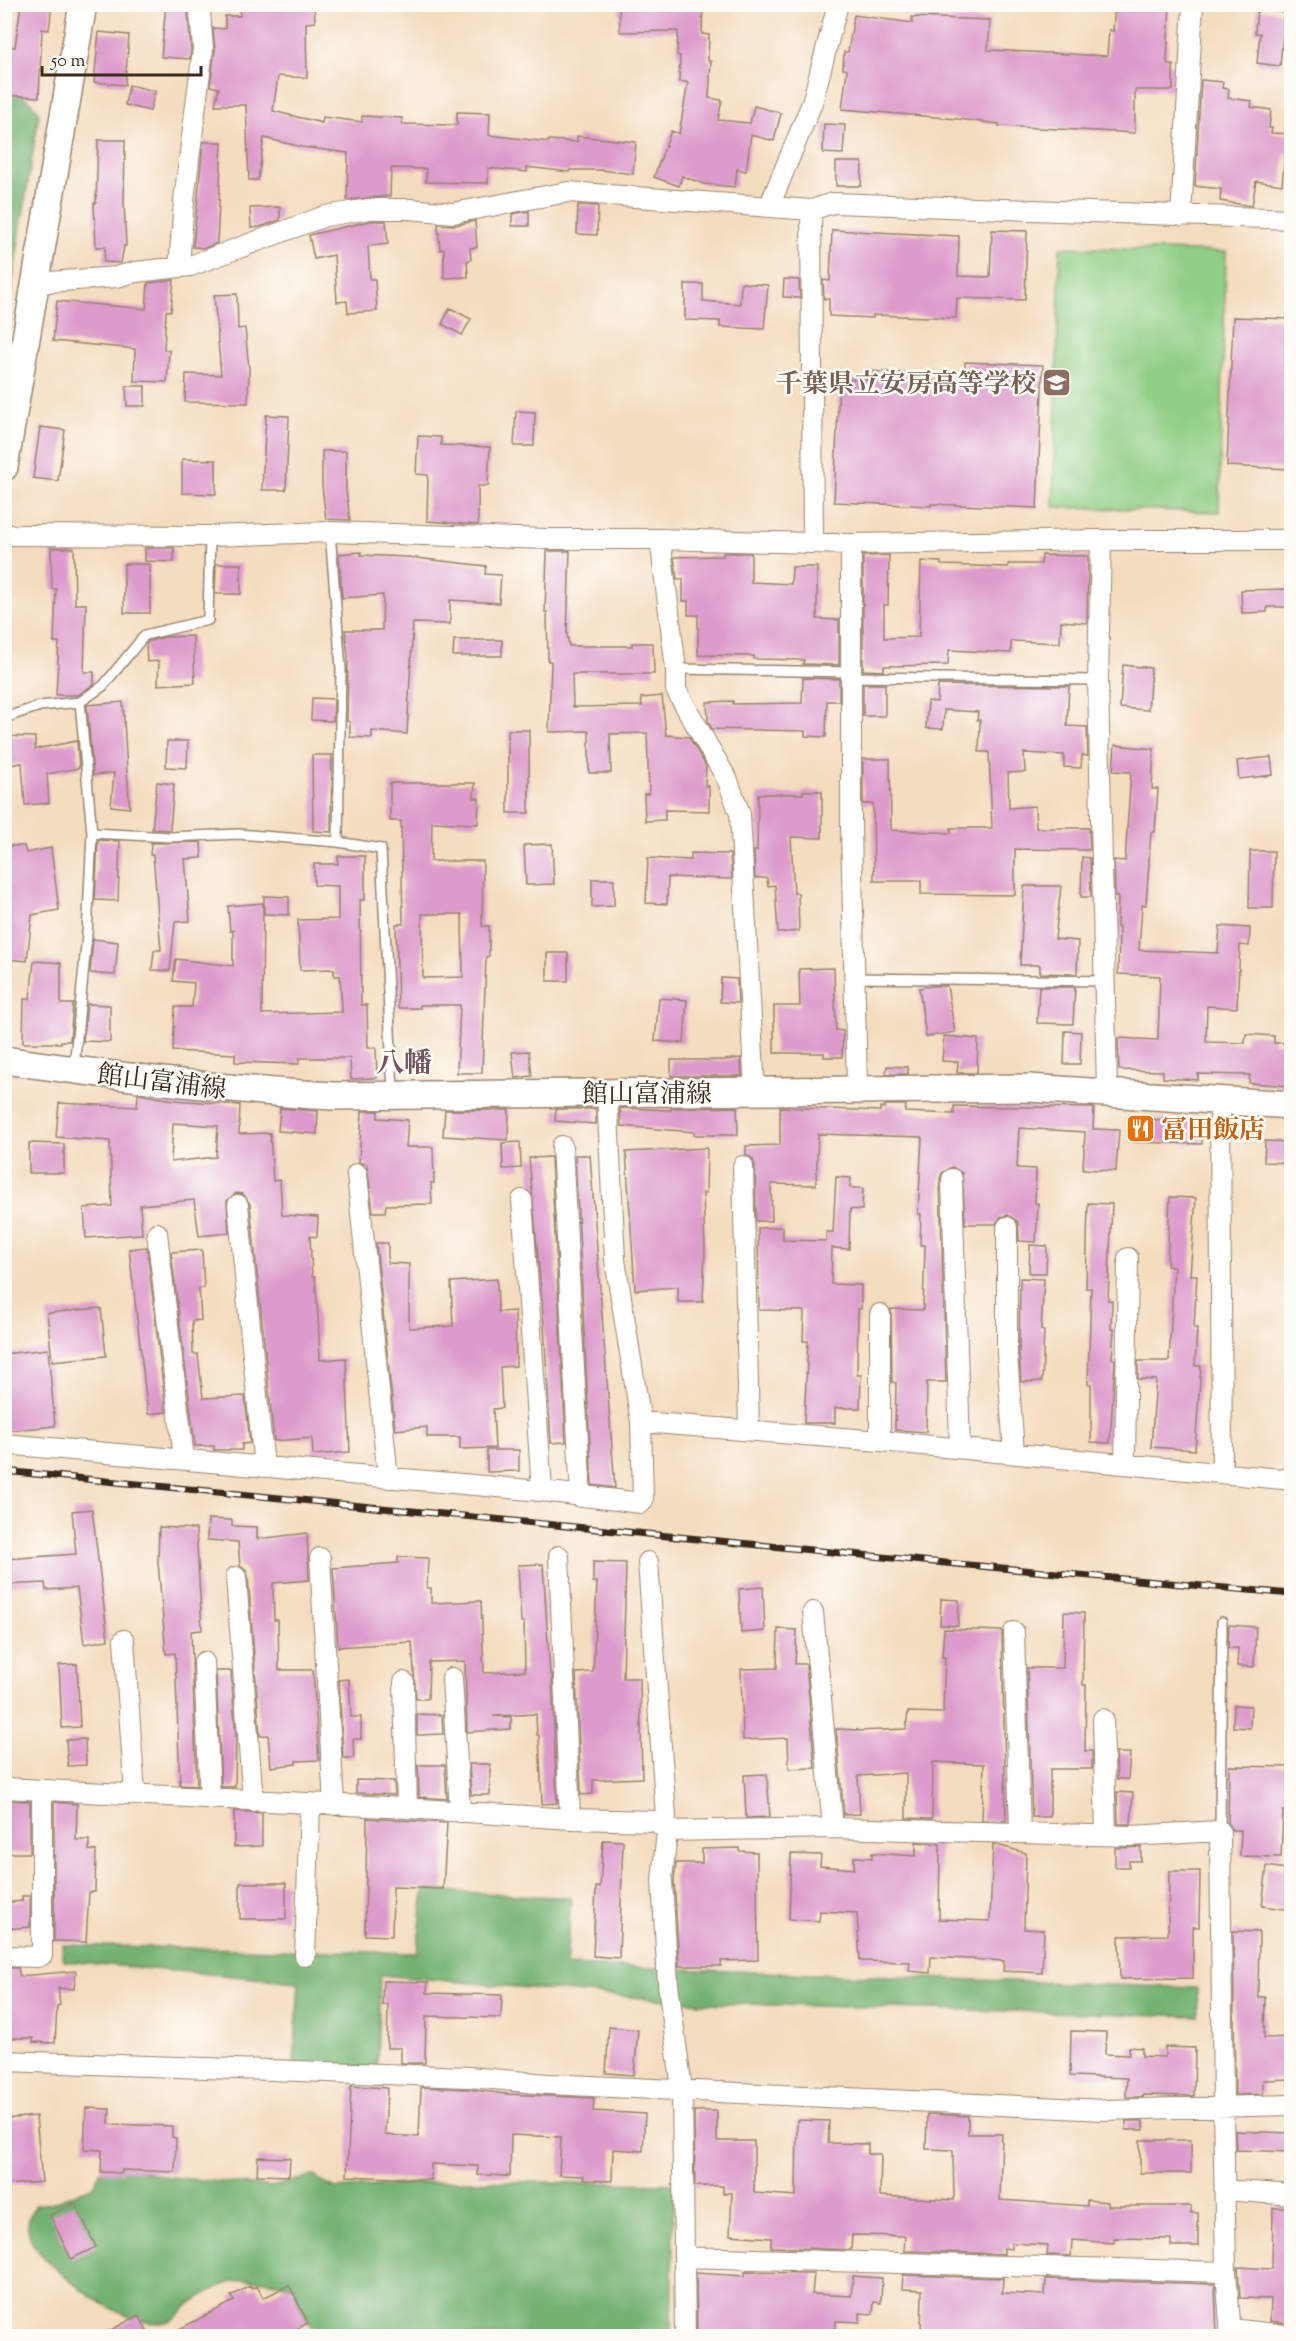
<svg xmlns="http://www.w3.org/2000/svg" width="1296" height="2341" viewBox="0 0 1296 2341" font-family="'Sorts Mill Goudy','Noto Serif JP',serif">
<rect width="100%" height="100%" fill="#fdfcf7"/>
<filter id="ink" filterUnits="userSpaceOnUse"><feTurbulence type="fractalNoise" baseFrequency=".0167" numOctaves="2"/><feDisplacementMap in="SourceGraphic" scale="12" xChannelSelector="R" yChannelSelector="G"/><feConvolveMatrix kernelMatrix="1 2 1 2 8 2 1 2 1" color-interpolation-filters="sRGB"/></filter>
<filter id="wash" filterUnits="userSpaceOnUse"><feTurbulence type="fractalNoise" baseFrequency=".008" numOctaves="4" result="noise"/><feDisplacementMap in="SourceGraphic" scale="24" xChannelSelector="R" yChannelSelector="G"/><feGaussianBlur stdDeviation="1.35" result="paint"/><feColorMatrix in="noise" values="0 0 0 0 0 0 0 0 0 0 0 0 0 0 0 0 0 1.4 0 .05"/><feComposite in="paint" operator="in"/></filter>
<g filter="url(#wash)">
<rect width="100%" height="100%" fill="#f4dcbe"/>
<path fill="#90cf85" stroke="#667c52" stroke-width="1.5" d="M1060,247L1226,252L1219,512L1053,507Z"/>
<path fill="#74b272" stroke="#586e48" stroke-width="1.5" d="M4,40C6,54 5,76 14,88C22,98 34,101 39,113L5,329V280L10,266L4,231Z
M424,1890L571,1898L566,1965L1197,1988L1198,2016L701,2003L380,1975L377,2068L294,2063L299,1982L64,1961L62,1945L417,1953Z
M105,2164H136L142,2171L169,2177L272,2187L315,2175L320,2181L335,2189L445,2181L674,2184L671,2336H326C308,2330 298,2304 294,2287C250,2276 234,2275 194,2301C186,2305 181,2315 173,2319C137,2338 63,2279 40,2253C27,2239 23,2221 36,2205L51,2203L92,2187Z"/>
<g id="blocks">
<path fill="#dd9bcc" fill-rule="evenodd" d="M21,4H52L49,30L42,29L39,97L4,95V47H15Z
M166,4H191L188,13L191,49L190,59L161,57Z
M240,4H314L315,22L306,23L307,78L278,76L273,111L322,123L323,117L362,122V116L402,118V124L457,125V112L490,113L489,135L549,142V140L577,142V136L636,142L633,174L600,170H570L569,172L527,167V172L488,168V183L426,182V169L391,168L390,196L347,200L348,153L302,147L264,138L258,180H249L246,105H215L219,88L210,86L215,50L213,28L225,29V16H240Z
M619,4H703L702,34L709,35L708,61H711L709,98L722,100L718,120L750,123L754,106L781,113L774,141L751,135L746,171L737,169L735,187L704,184L682,176L679,186L654,177L671,131L679,134L688,82H679L680,56L677,55L678,31L620,32Z
M1115,4H1170L1167,61L1168,65H1173V90H1135V133L999,126V124L957,119L842,109L847,70L843,69L844,52H848L854,15L912,23V17L990,20L988,50L1107,56L1109,30L1113,31Z
M1257,9L1285,13L1280,66L1257,63L1260,33H1255Z
M99,32L129,35L125,85L94,82Z
M1201,80L1223,82L1222,88L1229,89L1228,98L1252,101L1251,107L1271,110L1269,128H1272L1271,133L1292,134V153H1285L1282,185L1256,181L1252,206L1220,201L1221,189L1195,186Z
M129,85L155,91L150,111L125,105Z
M824,124L845,125L843,154L823,153Z
M98,140H125L124,202L126,246H124L121,263L104,262L105,247H96L94,203H96Z
M203,142H222L217,243L205,248L193,247Z
M836,162H862L861,186H836Z
M578,205L598,206L597,235L577,234Z
M280,207V220L260,227L251,228L250,208Z
M529,211V226H512V214Z
M370,221H386L388,244L368,246L370,279H375L377,311L348,313L347,301L337,302L334,255L314,259L309,235Z
M475,221L477,247L470,248L471,260L467,261L468,277L444,278V249L440,250L438,224L455,225Z
M832,230L959,236L958,276L990,277L992,230L1027,231L1025,300L957,298L956,318L873,315V318L829,316V299H824L823,280L830,281Z
M784,279L799,280L800,298L783,297Z
M174,280L171,311H166L164,350H169L167,382L134,381L135,349L53,341L57,301L146,309L148,283Z
M741,283L768,285L764,329L720,327V321L685,320V284H703V301L740,304Z
M237,294L238,329L245,328L249,369L248,403L185,402L186,374L221,375L214,295Z
M450,308L471,319L462,335L442,324Z
M1233,317L1292,319V469L1227,466Z
M965,362L1043,365L1037,508L931,504V506L834,502L839,379L867,380V371L926,374L925,380L965,382Z
M126,386H145V406H127Z
M516,411L535,412L534,446H514Z
M266,415L289,416L286,490H262Z
M40,427L65,430L58,481L33,478Z
M418,436L441,437V445L490,447L488,486H478V525L427,521L428,475L416,474Z
M322,451H346V490L350,520L326,519L322,486Z
M182,459L216,460V494L182,493Z
M51,548H74L75,604H86L84,672H94V684L78,695H56L59,642H54L56,589H52Z
M145,548H174V562L145,561Z
M547,551H570L567,634L569,646H632V643H653L654,674H572L573,707L642,706L641,698L662,696L666,735L689,737L706,766L705,786H709V811L665,810V820L645,821L644,794H649L647,733L610,734L611,773H589V731L549,732L551,661H548L547,612H545Z
M361,552V555L407,557L486,566L485,574L501,575L499,603L450,600V624L413,623L407,734L372,731V738L350,737V722L347,721L348,656L345,630H382L383,595L342,598L339,554Z
M723,553H751V582L791,584L792,567H817V619L839,620V665L803,664L804,660L754,659V656L698,655V615H688V601H683V579H677L674,557L723,556Z
M889,555L888,605H884V638L919,637L921,561L941,562V565L1008,567V564H1041L1042,555L1088,556L1087,623L1061,621L1060,643L1011,641V653L949,650L948,665L884,666V671L863,670V556Z
M124,564H150V613H124Z
M216,564H241V594H215Z
M1292,589V607H1267V612L1242,613L1241,590Z
M193,636L195,683L158,685L159,661L147,662L146,645L149,641L165,637Z
M454,640H502V656H453Z
M1123,665L1151,668L1148,710L1120,708Z
M803,678L839,679V701H827L826,737L805,736V731L712,729L708,721L707,702L733,701V704L802,703Z
M863,684H885V716H863Z
M938,685L1069,686L1067,726L1087,727L1088,756L1082,755L1081,768L1064,767V755L1024,753L1025,772L1008,773L1009,808L1035,806L1036,828H1089L1090,850L1015,849V895L921,894V881H874L873,804H863V759H890L891,830L951,833V828H992L989,752H979L980,720H977L978,712L944,710L943,729L926,728L928,701L937,702Z
M312,698L334,699L333,721L311,720Z
M123,702L127,772L130,808L111,806L114,773L93,775L87,705Z
M508,730H529V813H508Z
M4,736L35,737V749L77,741L79,768L47,774L49,803L25,805L22,763L4,766Z
M167,741H188L187,768L166,767Z
M1115,745L1154,749L1152,789H1158L1155,832H1151L1146,905H1142L1139,950L1218,953L1220,926L1250,928L1249,946L1240,945L1237,1008L1207,1006L1206,1042L1245,1043L1246,1034L1274,1036V1043H1292V1086L1249,1083L1250,1075L1198,1074V1080L1163,1078V1071L1119,1070L1118,1038L1158,1040L1160,976L1118,974L1119,927H1117L1118,897H1115L1114,860L1125,861L1131,772L1113,771Z
M312,755H332L331,832L313,831Z
M1271,757L1273,775L1239,779L1237,761Z
M157,782L174,784L170,830L152,829Z
M390,783H475L474,798H479L478,824L432,822L431,861H483L482,926H489V956L486,957L482,1073H457L460,1005H420V1008H398L396,924H403L401,821H390ZM422,914H462L463,977L423,978Z
M803,791H822V838L791,837L794,893H798L799,931L778,933L775,885L768,886L767,878H755L754,851H757L758,794H803Z
M98,840L120,841L118,901L95,900Z
M201,842L202,858L185,859L190,921L175,922L170,971L152,970L154,950H161L153,855H150L151,843Z
M552,844L554,884L526,885L524,845Z
M4,846H24L26,853L51,848L59,910L32,915L27,961L6,959L9,924H4Z
M1250,851H1274L1273,908H1249Z
M691,853L730,854L732,879L668,877L667,904L646,903L648,858L691,860Z
M338,856H365V900H360L361,1005H367L368,1048H376L377,1078L351,1079L350,1058H299V1064L235,1062V1054L173,1051L175,1007H192L194,983L173,981L176,959L233,966V930L230,931L228,906L263,903L262,1014L342,1012L340,976H334V969L300,970L298,920L338,919V886L314,885V864H338Z
M1082,857L1090,858L1091,897H1081Z
M592,879H614V906L592,907Z
M1024,886H1061L1055,939L1078,941L1077,974L1040,973V965H1020Z
M264,896L289,897V915L264,914Z
M93,939L118,942L115,975L90,973Z
M547,953H568V981H547Z
M34,961L61,963V1004H73L70,1041H61V1043H23L24,999H30Z
M834,968L836,1030L843,1031L842,1057H824V1053H774V1006H800L799,969Z
M721,978L737,979L738,1003L720,1002Z
M931,986H947L955,1032L926,1037L919,988Z
M1039,987H1075L1073,1024L1037,1023Z
M659,998L687,1000L684,1043L655,1041Z
M87,1004L110,1005V1042L83,1041Z
M1065,1031L1081,1032L1080,1064H1064Z
M944,1036L978,1039L977,1073H957L958,1062L942,1061Z
M529,1051L532,1076L515,1078L512,1052Z
M741,1058L742,1076H671V1060H724Z
M887,1066L908,1067V1074H886Z
M138,1094L174,1100L240,1105L239,1134L270,1133L273,1181L280,1180L282,1215L318,1217L317,1237L310,1236L312,1277H315L318,1316L320,1360L346,1358L350,1452L313,1455L312,1438L274,1441L250,1204L243,1194L236,1193L227,1201L229,1233L199,1236L194,1200L140,1205L142,1234L86,1238L84,1208L112,1206L110,1141L56,1137L59,1103L137,1107ZM173,1123L218,1126L216,1157L171,1162Z
M885,1105H906L905,1112L954,1114V1106L1094,1108L1093,1129L1119,1130L1116,1171L1083,1169L1085,1132L1019,1128L1017,1168L1036,1169L1035,1203H1038L1036,1242L1019,1241L1018,1222L1008,1215L1001,1217L996,1224H965L962,1173L952,1167L942,1173L940,1179L946,1382H927L926,1432L895,1430L896,1383L892,1382L891,1309L923,1310L925,1245H920L921,1214H918L922,1137L818,1134L816,1185L771,1184L772,1221H756L755,1166L753,1159L746,1155V1146L780,1145V1107L880,1111V1107L885,1108Z
M737,1107L738,1135H694V1132L621,1126L620,1108L671,1110V1108Z
M280,1108L318,1111L317,1134L278,1131Z
M556,1109H596V1124L555,1121Z
M445,1110H509L508,1140L443,1136Z
M362,1111H378V1118L408,1120L406,1147H433L434,1183H431L432,1204L386,1205L385,1212H373L367,1165L359,1162Z
M1134,1119L1203,1121L1202,1144L1134,1142Z
M1265,1141L1292,1142V1163L1264,1162Z
M520,1142L521,1168L503,1169L502,1143Z
M29,1143L64,1144V1173H29Z
M707,1148L706,1193H703L705,1249L703,1302H678V1287L635,1290L626,1152Z
M575,1155H590L615,1488L592,1485Z
M551,1157L566,1442L551,1443L544,1325L529,1158Z
M836,1177L851,1178L850,1188H863L862,1210L850,1209L849,1249L832,1248L831,1284L861,1285V1309H858L857,1375H861L860,1408H835V1423H804L808,1341H803L804,1311L759,1310L758,1228L783,1227V1240L826,1241V1232H833Z
M1170,1197L1196,1198L1190,1275H1197L1194,1328H1197L1195,1366H1201L1195,1450L1151,1447L1156,1380L1138,1379V1361H1169L1174,1267L1167,1266Z
M1088,1203L1112,1204L1108,1300L1112,1301L1111,1329H1114L1112,1358L1115,1360L1110,1443L1091,1442V1384H1088L1091,1288H1086Z
M376,1243H388V1263L409,1264V1328L453,1326L451,1282L497,1279L498,1312L515,1311L516,1366L500,1367L502,1408L493,1409L495,1448L460,1449V1437H427V1427L395,1430Z
M1030,1245L1047,1246L1046,1273H1029Z
M147,1247L166,1412L148,1414L129,1249Z
M202,1250L204,1288H199L201,1320L192,1321L193,1354H198L203,1398L245,1396L250,1443L242,1444V1450H214V1446H195L171,1252Z
M1020,1278L1044,1279L1041,1330L1044,1331L1042,1381L1021,1382L1019,1354Z
M101,1308L106,1356L52,1361L47,1313Z
M48,1349L55,1426L4,1431V1354Z
M487,1450H519V1471L487,1472Z
M92,1509L108,1640L84,1644L77,1588L46,1590L45,1583L4,1585V1559L76,1554L72,1511Z
M208,1519L232,1520V1526L257,1527V1539L307,1533L309,1580L273,1583L274,1620H278L279,1670H313L319,1760L296,1761V1764L271,1767L268,1735L260,1736L248,1576L246,1570L240,1566L238,1542L207,1540Z
M159,1527L196,1529L202,1630L191,1631L197,1786L180,1785L175,1653L166,1654L158,1562Z
M398,1557L428,1558L427,1588H431V1603L481,1601L484,1673L525,1671L524,1622H521L518,1565L543,1564L550,1674H552L557,1803L542,1804L539,1735H537L536,1714L493,1716L511,1717V1729L467,1732L465,1661L429,1662L428,1699H416L412,1642L338,1647L333,1568L398,1563Z
M593,1562L626,1563L623,1678H640L642,1778L593,1780V1794L581,1795L576,1673L593,1672L597,1582H593Z
M763,1587L765,1631L741,1633L739,1589Z
M941,1599L959,1600L958,1626L940,1625Z
M1064,1612L1084,1613L1083,1685H1086L1085,1751H1092V1769H1050V1817H1032L1027,1668H1063Z
M1229,1625L1256,1627L1254,1667L1237,1666L1238,1648H1228Z
M778,1629L797,1630L795,1664H806L815,1768L789,1769L788,1738L743,1740L741,1669L777,1668Z
M944,1629L1002,1631L1006,1821L982,1820L984,1764L933,1762L932,1819L906,1818V1773L858,1776L860,1814L844,1815L836,1729L858,1730V1731L906,1729L908,1712L943,1713L945,1657H942Z
M77,1664L80,1727L62,1728L59,1665Z
M216,1671H231L236,1738L235,1787H221Z
M349,1679L351,1717H361V1739H353L354,1758H343L339,1680Z
M1234,1705L1251,1706L1250,1728L1233,1727Z
M417,1714L442,1715L443,1734L417,1735Z
M85,1739L86,1765L68,1766L66,1740Z
M1116,1753H1130L1128,1779H1117Z
M469,1764H490V1795H471Z
M418,1765H445L447,1799L419,1797Z
M1229,1766L1292,1767V1811H1283L1281,1857L1240,1856L1241,1830H1232L1228,1823Z
M767,1774L770,1817L746,1818L744,1775Z
M356,1780L394,1781L395,1795L356,1793Z
M1117,1792L1133,1793L1131,1824H1118Z
M4,1800L30,1801V1853H4Z
M54,1802L77,1804L76,1840H89V1850L96,1851L95,1892H89L86,1942L54,1941Z
M234,1811L262,1813V1846L234,1847Z
M367,1818L447,1823L443,1889L393,1887L392,1936L365,1935Z
M603,1840L623,1841L619,1958L593,1956L596,1887H600Z
M916,1842L940,1844L939,1919L990,1921L993,1844L1026,1853L1024,1929L1044,1930L1042,1973L1003,1971L1004,1961L931,1957L930,1973L909,1971L910,1962L860,1961L857,1913L820,1911L819,1921L789,1919L791,1854L821,1855L820,1866L854,1869V1857L872,1858V1853L916,1856Z
M1141,1847V1861H1129V1867H1115V1848Z
M739,1848V1851L757,1852L758,1960L721,1961V1966H679L674,1880L676,1863H702V1849Z
M1267,1866L1292,1870V1910L1262,1906Z
M1169,1871H1200L1199,1927H1193V1978L1120,1979L1119,1936L1168,1935Z
M240,1883H286V1919H240Z
M22,1896H30V1927L4,1929V1903L22,1901Z
M1233,1931L1259,1932L1258,1997H1265L1264,2038L1292,2037V2079L1263,2080V2094L1235,2095Z
M4,1968H18L20,1976L76,1971L74,1989L58,1988L60,2005L57,2006L55,2043L33,2042V2038H4Z
M383,1981L428,1982L427,1993L502,1995L501,2018L426,2016L425,2063H401V2048H387L388,2005H382Z
M609,2027L638,2030L634,2075L606,2073Z
M1071,2031L1106,2032L1105,2054L1129,2055V2047L1142,2048V2056L1165,2057V2047L1195,2048L1194,2096L1143,2095V2097H1126L1127,2078L1070,2076Z
M351,2086L387,2088L385,2135L419,2137L421,2087L468,2089L506,2094L594,2098L593,2111L645,2114L643,2151L613,2149L612,2181L583,2180L584,2176L559,2175L561,2137L511,2135L510,2176L478,2175V2166L431,2164V2180L347,2176Z
M86,2108L110,2109L109,2124L172,2126V2137L176,2138L175,2172L122,2170V2173L101,2172L102,2150L84,2149Z
M694,2111H717V2141H754V2193L796,2196L797,2120L829,2121L828,2143L868,2144V2154H881L880,2196L954,2200L953,2150L926,2149L927,2114L968,2116V2134H1002L1000,2200L1087,2206V2200L1108,2202V2206H1191V2213H1198V2246H1171V2239L1114,2238V2243L1072,2240L1071,2256L1047,2255L1048,2245L1011,2243V2249L1004,2248V2254L904,2251L905,2236L852,2235L851,2250L771,2247V2238L730,2235L732,2193H723V2186H695Z
M36,2116L42,2182L4,2185V2119Z
M1126,2121H1143V2130H1126Z
M1235,2131L1292,2133V2152L1236,2150Z
M1140,2140H1191V2173H1140Z
M258,2157L290,2158L289,2176L257,2175Z
M75,2203L96,2247L71,2259L50,2215Z
M1273,2208H1292V2324L1270,2321L1271,2299L1240,2298L1238,2267L1272,2269Z
M745,2272L814,2273L812,2294L851,2296L853,2276L882,2278L881,2303L874,2302L873,2314L860,2313V2322L836,2321L835,2337H697L696,2273L745,2276Z
M903,2275L1003,2278L1002,2293L1045,2295L1046,2279L1215,2284L1217,2337H921L922,2290L902,2289Z
M289,2285L308,2323L282,2337H164L234,2301L231,2296L250,2286L251,2289L257,2286L263,2298Z
M139,2315L150,2337H98Z"/>
</g>
</g>
<g filter="url(#ink)">
<use href="#blocks" fill-opacity="0" stroke="#98836e" stroke-width="1.5"/>
<g fill="none" stroke-linecap="round" stroke-linejoin="round">
<defs>
<path id="lane" d="M330,532L341,669L338,842L381,849L393,1092
M676,669L850,672
M850,677L1098,680
M4,718L40,706L80,702L103,686L145,635L208,620L210,536
M92,833L170,837L238,834L338,842
M854,978L1106,981
M74,1068L87,935L92,833L80,702
M1220,1831L1222,1622"/>
<path id="street" d="M769,207L812,103L838,4
M811,210L813,543
M1181,216L1193,4
M179,267L184,200L203,49L200,12
M36,283L116,277L135,272L190,266L325,216L369,209H410L453,213L568,192L811,210L833,203L1292,219
M4,535L210,536L330,532L548,539H660L851,544L1101,540H1292
M660,539L676,669V690L728,781L740,814L755,1092
M1101,540L1098,680L1107,1092
M851,544V826L857,1089
M1220,1100L1222,1473
M562,1146L581,1497
M743,1166L749,1431
M357,1174L388,1478
M952,1179L960,1448
M522,1200L542,1491
M238,1205L264,1467
M1007,1227V1354L1014,1453
M157,1233L184,1459
M880,1314V1441
M641,1422L880,1441L1292,1480
M4,1444L542,1491L641,1503L643,1500L641,1422L615,1260L607,1093
M1125,1464L1128,1258
M559,1556L570,1819
M320,1558L334,1805
M648,1562L667,1831L662,1880L668,1984L682,2089L685,2336
M236,1577L253,1801
M813,1612L833,1828
M1014,1632L1020,1833
M124,1640L135,1795
M204,1662L210,1799
M452,1678L460,1812
M404,1682L407,1808
M1103,1719L1106,1835
M4,1788L407,1808L570,1819L656,1821L667,1831L833,1828L1130,1836L1220,1831L1223,2107L1226,2272L1231,2336
M4,1956L38,1957L42,1955V1790
M305,1956L310,1804
M4,2061L469,2077L548,2084L1104,2110L1292,2105
M1225,2190L1292,2195
M685,2257L1226,2272
M1231,2329L1292,2336"/>
<path id="secondary" d="M4,467L83,4
M4,1060C114,1076 223,1090 334,1096L1029,1088L1292,1105"/>
</defs>
<use href="#lane" stroke="#98836e" stroke-width="12"/>
<use href="#street" stroke="#98836e" stroke-width="22"/>
<use href="#secondary" stroke="#98836e" stroke-width="30"/>
<use href="#lane" stroke="#fff" stroke-width="9"/>
<use href="#street" stroke="#fff" stroke-width="20"/>
<use href="#secondary" stroke="#fff" stroke-width="27"/>
<defs>
<path id="rail" d="M4,1471L923,1561L1292,1594"/>
</defs>
<use href="#rail" stroke="#3b2a1e" stroke-width="7"/>
<use href="#rail" stroke="#fdfcf7" stroke-width="4.5" stroke-dasharray="14" stroke-linecap="butt"/>
</g>
</g>
<defs>
<symbol id="school-square" viewBox="-11 -11 22 22"><rect x="-9" y="-9" width="18" height="18" rx="4" fill="#8d6e63" stroke="#fdfcf7"/><path d="M0-5L7-2L0 1L-7-2ZM-4 1L0 2.5L4 1V4Q0 6-4 4Z" fill="#fff"/></symbol>
<symbol id="restaurant-square" viewBox="-11 -11 22 22"><rect x="-9" y="-9" width="18" height="18" rx="4" fill="#e8710a" stroke="#fdfcf7"/><path d="M-5-6h1v4h1v-4h1v4h1v-4h1v5L-1.5 .5V6h-2V.5L-5-1ZM5-6V6H3V1.5H1.5Q1.5-4 5-6Z" fill="#fff"/></symbol>
</defs>
<g fill-rule="evenodd">
<use href="#school-square" x="1040" y="366" width="33" height="33"/>
<use href="#restaurant-square" x="1124" y="1112" width="33" height="33"/>
</g>
<g text-anchor="middle" stroke-width="5" stroke-linejoin="round" paint-order="stroke">
<g font-size="26" font-weight="bold" fill="#785e54" stroke="#fdfcf7" text-anchor="end">
<text x="1036" y="392">千葉県立安房高等学校</text>
</g>
<g font-size="26" fill="#3b2a1e" stroke="#fdfcf7">
<text transform="translate(162 1081) rotate(7)" y="9">館山富浦線</text>
<text x="647" y="1102">館山富浦線</text>
</g>
<g font-size="26" font-weight="bold" fill="#c56008" stroke="#fdfcf7" text-anchor="start">
<text x="1161" y="1138">冨田飯店</text>
</g>
<g font-size="28" font-weight="bold" fill="#74525b" stroke="#fdfcf7">
<text x="404" y="1072">八幡</text>
</g>
</g>
<rect width="1296" height="2341" fill="none" stroke="#fdfcf7" stroke-width="24"/>
<path d="M42 66v9h159v-9" fill="none" stroke="#3b2a1e" stroke-width="3"/>
<text x="51" y="66" font-size="18" fill="#3b2a1e" stroke="#fdfcf7" stroke-width="4.5" paint-order="stroke">50 m</text>
</svg>
